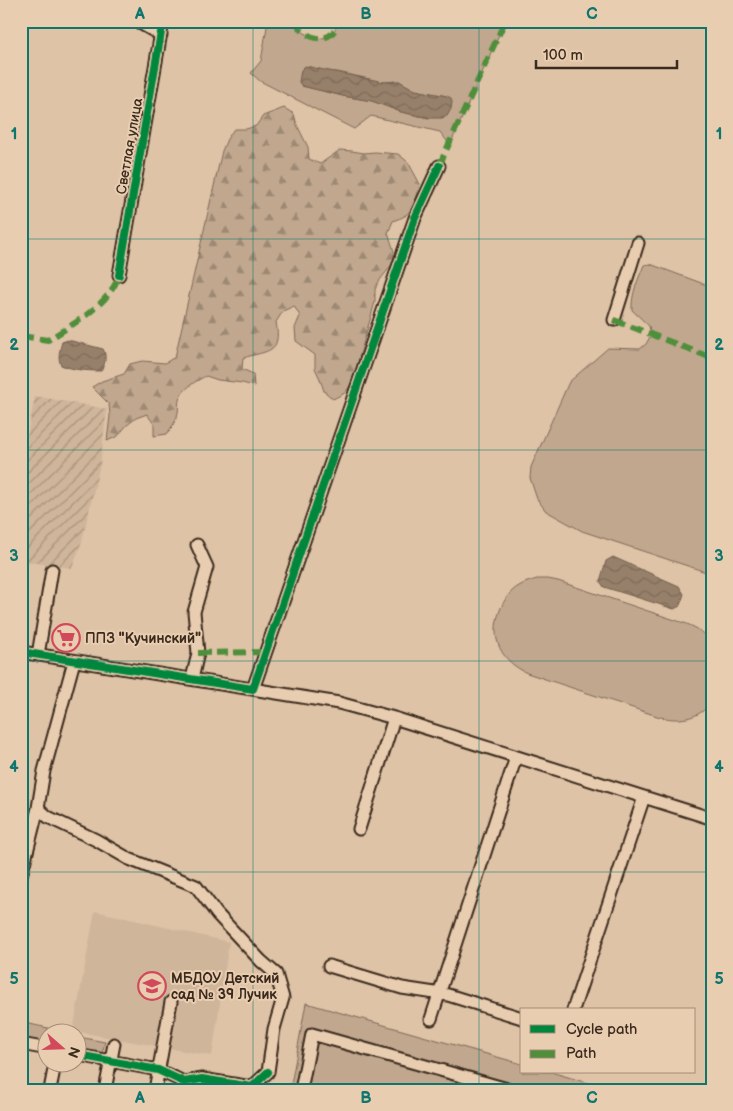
<svg xmlns="http://www.w3.org/2000/svg" width="733" height="1111" viewBox="0 0 733 1111" font-family="'Balsamiq Sans',sans-serif">
<defs>
<pattern id="industrial-furrows" width="10" height="10" patternUnits="userSpaceOnUse" patternTransform="scale(1.25)"><rect width="10" height="10" fill="#cfb59a"/><path d="M-1 1l2-2M0 10L10 0M9 11l2-2" fill="none" stroke="#a9937d"/></pattern>
<pattern id="forest-firs" width="22" height="20" patternUnits="userSpaceOnUse" patternTransform="scale(1.25)"><rect width="22" height="20" fill="#c0a78e"/><path d="M5 1l3.5 6h-7zM16 11l3.5 6h-7z" fill="#9d8873"/></pattern>
<pattern id="water-waves" width="16" height="10" patternUnits="userSpaceOnUse" patternTransform="scale(1.25)"><rect width="16" height="10" fill="#97806b"/><path d="M0 5q4-4 8 0t8 0" fill="none" stroke="#7c6957"/></pattern>
</defs>
<rect width="100%" height="100%" fill="#dec3a7"/>
<filter id="ink" filterUnits="userSpaceOnUse"><feTurbulence type="fractalNoise" baseFrequency=".02" numOctaves="2"/><feDisplacementMap in="SourceGraphic" scale="10" xChannelSelector="R" yChannelSelector="G"/><feConvolveMatrix kernelMatrix="1 2 1 2 8 2 1 2 1" color-interpolation-filters="sRGB"/></filter>
<g filter="url(#ink)">
<path fill="#cfb59a" d="M95,911L229,942L212,1056L73,1031Z"/>
<path fill="url(#industrial-furrows)" d="M35,396L107,409L100,464L82,541L72,568L21,561V475L25,447Z"/>
<path fill="#c0a78e" stroke="#7e6856" fill-rule="evenodd" d="M268,21H297C298,23 299,28 300,29C302,31 304,33 307,34C320,43 335,37 338,21H505L450,145L440,132L371,116L354,129L260,81L251,73L261,61ZM310,67L325,71L338,72L383,82L399,81L415,90L447,96L429,118L401,112L372,101L343,96L302,86L299,82Z
M650,264L712,287V574L582,531L546,511L537,499L530,478L531,467L569,382L608,348L640,349L646,344L651,335L649,326L632,310C631,294 638,280 644,265Z
M537,579H548L558,581L687,624C697,628 705,633 712,642V702C698,720 677,722 657,716L527,673C501,661 489,638 500,610C504,600 510,591 519,586C525,582 531,581 537,579Z
M306,1003L522,1064V1072H551L612,1090H290Z
M25,1023L48,1028L44,1044L22,1040Z
M79,1037L105,1042L102,1054L78,1050Z"/>
<path fill="url(#forest-firs)" stroke="#7e6856" d="M284,108L294,114L297,125L308,147L309,159L320,164L340,150L352,151L364,153L375,152L398,154L408,162L420,184C417,195 414,209 405,216C402,218 397,219 393,221L388,233C390,240 394,248 394,255C394,269 378,277 375,290C375,293 375,298 375,302L352,383L345,393L333,399L324,391L320,379L315,368V355L296,341L295,328L300,316L294,306L283,311L276,322C282,354 268,350 243,358L242,369L253,374L254,386L242,383L218,380L206,376C197,380 182,389 179,400C178,403 179,408 178,412C177,420 172,427 167,434L154,436V424L147,414L136,418L126,426L118,436L107,441L110,416L109,404L92,387L102,381L124,374L130,364L142,361L165,363L175,357L222,151L227,139L234,129H246L256,126L263,116Z"/>
<path fill="url(#water-waves)" stroke="#725e4c" d="M305,66L383,82L399,81L415,90L447,96L451,98L452,102L451,109L447,116L442,118H429L401,112L372,101L343,96L302,86L299,82L301,70Z
M68,340L103,349C107,355 105,366 101,371C88,371 73,370 61,365C57,358 60,349 62,342Z
M613,557L679,586L684,594L680,606L674,609L604,587L600,581L606,561Z"/>
<g fill="none" stroke-linecap="round" stroke-linejoin="round">
<defs>
<path id="minor" d="M136,21L161,35
M119,275L163,21
M614,320L638,243
M21,652L339,703L394,718L707,817
M38,655L52,570
M192,679L198,653L194,612L207,567L197,545
M253,689L415,218L439,166
M38,808L48,817L96,840L129,859L196,886L217,914L261,961L276,974L283,998L274,1029L268,1072L252,1087L202,1079L184,1082L158,1070L78,1055
M359,829L394,718
M21,876L38,808L44,771L74,661
M329,966L402,988L448,995L522,1018
M573,1010L644,797
M431,1019L516,757
M21,1044L48,1049
M50,1090L55,1064
M105,1090L114,1044
M155,1090L171,1002
M301,1090L312,1034L511,1090"/>
</defs>
<use href="#minor" stroke="#3b2a1e" stroke-width="15"/>
<use href="#minor" stroke="#e9cdb0" stroke-width="11"/>
<path stroke="#4f8e3b" stroke-width="6" stroke-dasharray="12 6" stroke-linecap="butt" d="M297,21C298,23 299,28 300,29C302,31 304,33 307,34C320,43 336,37 338,21
M439,166L505,21
M614,320L712,358
M21,336L48,340C67,328 97,311 110,292C114,287 117,281 119,275
M198,653L266,652"/>
<defs>
<path id="cycleway" d="M119,275L163,21
M21,652L253,689L415,218L439,166
M78,1055L158,1070L184,1082L202,1079L252,1087L268,1072"/>
</defs>
<use href="#cycleway" stroke="#e9cdb0" stroke-width="11"/>
<use href="#cycleway" stroke="#00873e" stroke-width="8"/>
</g>
</g>
<path fill="none" stroke="#0f766e" stroke-width="1" stroke-opacity="0.55" d="M253,21V1090M479,21V1090M21,239H712M21,450H712M21,661H712M21,872H712"/>
<defs>
<symbol id="supermarket-ring" viewBox="-11 -11 22 22"><circle r="9.5" fill="#e9cdb0" stroke="#d1495b" stroke-width="1.5"/><path d="M-6-5.5h2.5l.6 2H6L4.5 2H-2.5L-4.4-4H-6ZM-1.5 3.2a1.3 1.3 0 1 0 .1 0ZM3 3.2a1.3 1.3 0 1 0 .1 0Z" fill="#d1495b"/></symbol>
<symbol id="school-ring" viewBox="-11 -11 22 22"><circle r="9.5" fill="#e9cdb0" stroke="#d1495b" stroke-width="1.5"/><path d="M0-5L7-2L0 1L-7-2ZM-4 1L0 2.5L4 1V4Q0 6-4 4Z" fill="#d1495b"/></symbol>
</defs>
<g fill-rule="evenodd">
<use href="#supermarket-ring" x="50" y="622" width="32" height="32"/>
<use href="#school-ring" x="136" y="970" width="32" height="32"/>
</g>
<g text-anchor="middle" stroke-width="4" stroke-linejoin="round" paint-order="stroke">
<g font-size="14" fill="#3b2a1e" stroke="#e9cdb0">
<text transform="translate(129 146) rotate(-80)" y="5">Светлая улица</text>
</g>
<g font-size="14" font-weight="bold" fill="#3b2a1e" stroke="#e9cdb0" text-anchor="start">
<text x="85" y="643">ППЗ "Кучинский"</text>
<text x="171" y="983">МБДОУ Детский<tspan x="171" dy="16">сад № 39 Лучик</tspan></text>
</g>
</g>
<rect width="733" height="1111" fill="none" stroke="#e9cdb0" stroke-width="55"/>
<rect x="520" y="1008" width="175" height="65" fill="#e9cdb0" stroke="#a38c76"/>
<rect x="530" y="1025" width="25" height="8" fill="#00873e" stroke="#a38c76"/>
<text x="566" y="1034" font-size="15" fill="#3b2a1e">Cycle path</text>
<rect x="530" y="1050" width="25" height="8" fill="#4f8e3b" stroke="#a38c76"/>
<text x="566" y="1058" font-size="15" fill="#3b2a1e">Path</text>
<g transform="translate(62 1048) rotate(110)"><circle r="24" fill="#e9cdb0" stroke="#a38c76"/>
<path d="M0-4L9 19L0 12L-9 19Z" fill="#d1495b"/>
<text y="-8" font-size="14" font-weight="bold" text-anchor="middle" fill="#3b2a1e">N</text>
</g>
<path d="M536 60v8h141v-8" fill="none" stroke="#3b2a1e" stroke-width="2.5"/>
<text x="543" y="60" font-size="15" fill="#3b2a1e" stroke="#e9cdb0" stroke-width="4" paint-order="stroke">100 m</text>
<rect x="28" y="28" width="678" height="1056" fill="none" stroke="#0f766e" stroke-width="2"/>
<g font-size="16" text-anchor="middle" font-weight="bold" fill="#0f766e">
<text x="140" y="19">A</text>
<text x="366" y="19">B</text>
<text x="592" y="19">C</text>
<text x="14" y="139">1</text>
<text x="719" y="139">1</text>
<text x="14" y="350">2</text>
<text x="719" y="350">2</text>
<text x="14" y="561">3</text>
<text x="719" y="561">3</text>
<text x="14" y="772">4</text>
<text x="719" y="772">4</text>
<text x="14" y="984">5</text>
<text x="719" y="984">5</text>
<text x="140" y="1103">A</text>
<text x="366" y="1103">B</text>
<text x="592" y="1103">C</text>
</g>
</svg>
